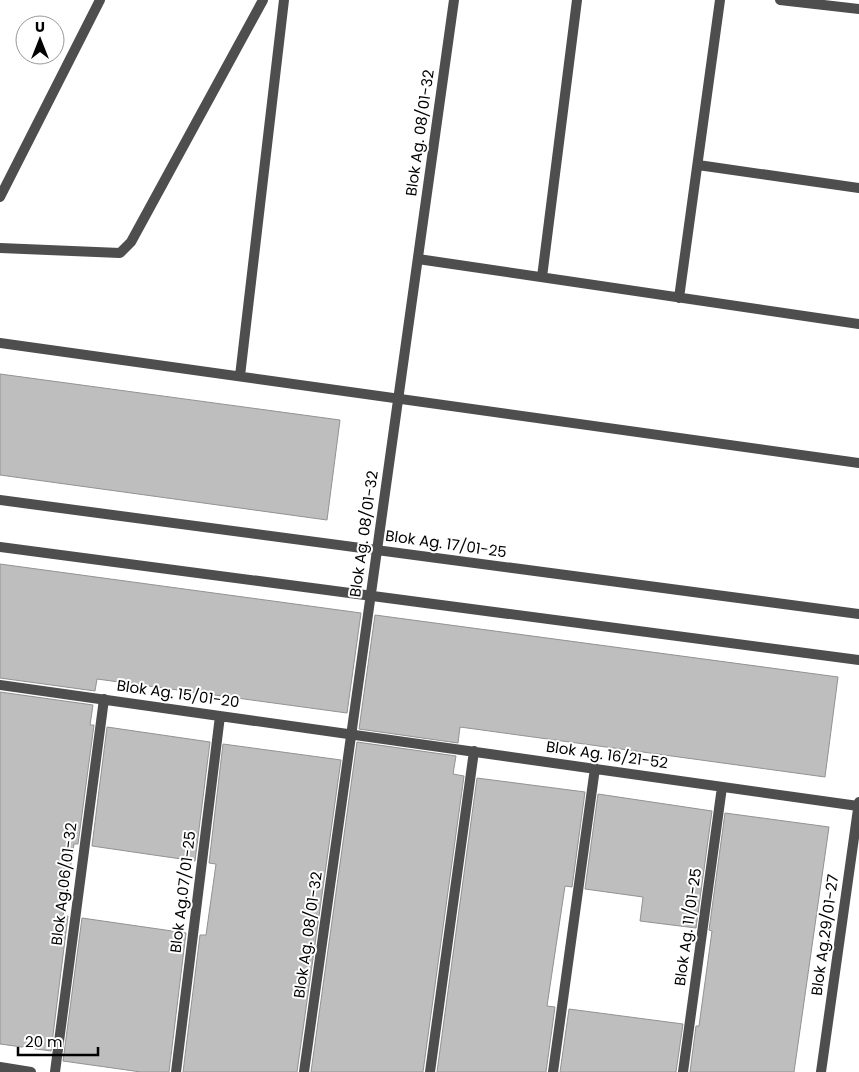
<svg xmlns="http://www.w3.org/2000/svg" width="859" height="1072" viewBox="0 0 859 1072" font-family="Poppins,sans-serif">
<rect width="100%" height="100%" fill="#fff"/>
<path fill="#bebebe" stroke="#929292" d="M0,374L340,420L327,520L0,475Z
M0,564L361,613L347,713L97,679L95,691L0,678Z
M375,615L838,677L825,777L460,727L458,743L359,729Z
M0,692L93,705L90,725H94L78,844H74L63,916H68L51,1051L0,1044Z
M107,727L210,742L195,861L92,846Z
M357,742L456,756L453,774L464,776L423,1072H311Z
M223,744L341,760L297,1072H183L200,935H206L216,864L209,863Z
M477,778L585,792L572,887L565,886L547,1006L555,1007L546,1072H437Z
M598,794L712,811L696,928L640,921L643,897L585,889Z
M725,813L829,827L794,1072H690L696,1026H699L709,953L712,931L709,930Z
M82,918L186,933L169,1072H141L63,1061Z
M569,1009L683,1024L676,1072H560Z"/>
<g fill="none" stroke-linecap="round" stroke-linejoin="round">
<path stroke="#4e4e4e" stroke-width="10" d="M780,0L859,9
M698,165L859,188
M0,197L100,0
M0,248L120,253L131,242L263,0
M418,259L859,324
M542,277L577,0
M679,298L720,0
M0,343L859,463
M240,376L284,0
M0,500L859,614
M0,547L859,660
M0,685L858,806
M0,1067L31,1072
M55,1072L104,699
M176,1072L220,716
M304,1072L454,0
M430,1072L474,751
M553,1072L595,768
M683,1072L722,787
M821,1072L859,802"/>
</g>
<g text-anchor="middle" stroke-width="4" stroke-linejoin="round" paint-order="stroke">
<g font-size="15" fill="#000" stroke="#fff">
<text transform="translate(420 133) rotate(-82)" y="5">Blok Ag. 08/01-32</text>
<text transform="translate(364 534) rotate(-82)" y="5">Blok Ag. 08/01-32</text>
<text transform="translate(446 544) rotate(8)" y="5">Blok Ag. 17/01-25</text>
<text transform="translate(178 694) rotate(8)" y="5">Blok Ag. 15/01-20</text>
<text transform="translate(607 755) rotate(8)" y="5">Blok Ag. 16/21-52</text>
<text transform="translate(64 884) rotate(-83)" y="5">Blok Ag.06/01-32</text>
<text transform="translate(183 892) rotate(-83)" y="5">Blok Ag.07/01-25</text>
<text transform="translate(688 927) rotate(-82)" y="5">Blok Ag. 11/01-25</text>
<text transform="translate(308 935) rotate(-82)" y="5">Blok Ag. 08/01-32</text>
<text transform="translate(825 935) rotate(-82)" y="5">Blok Ag.29/01-27</text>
</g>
</g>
<g transform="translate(40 40)"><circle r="24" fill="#ffffff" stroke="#999999"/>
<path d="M0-4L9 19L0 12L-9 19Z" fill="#000000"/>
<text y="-8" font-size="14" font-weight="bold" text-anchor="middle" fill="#000000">U</text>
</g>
<path d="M18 1047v8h80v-8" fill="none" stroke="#000000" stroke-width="2.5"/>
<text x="25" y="1047" font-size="15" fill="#000000" stroke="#ffffff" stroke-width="4" paint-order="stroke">20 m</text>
</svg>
